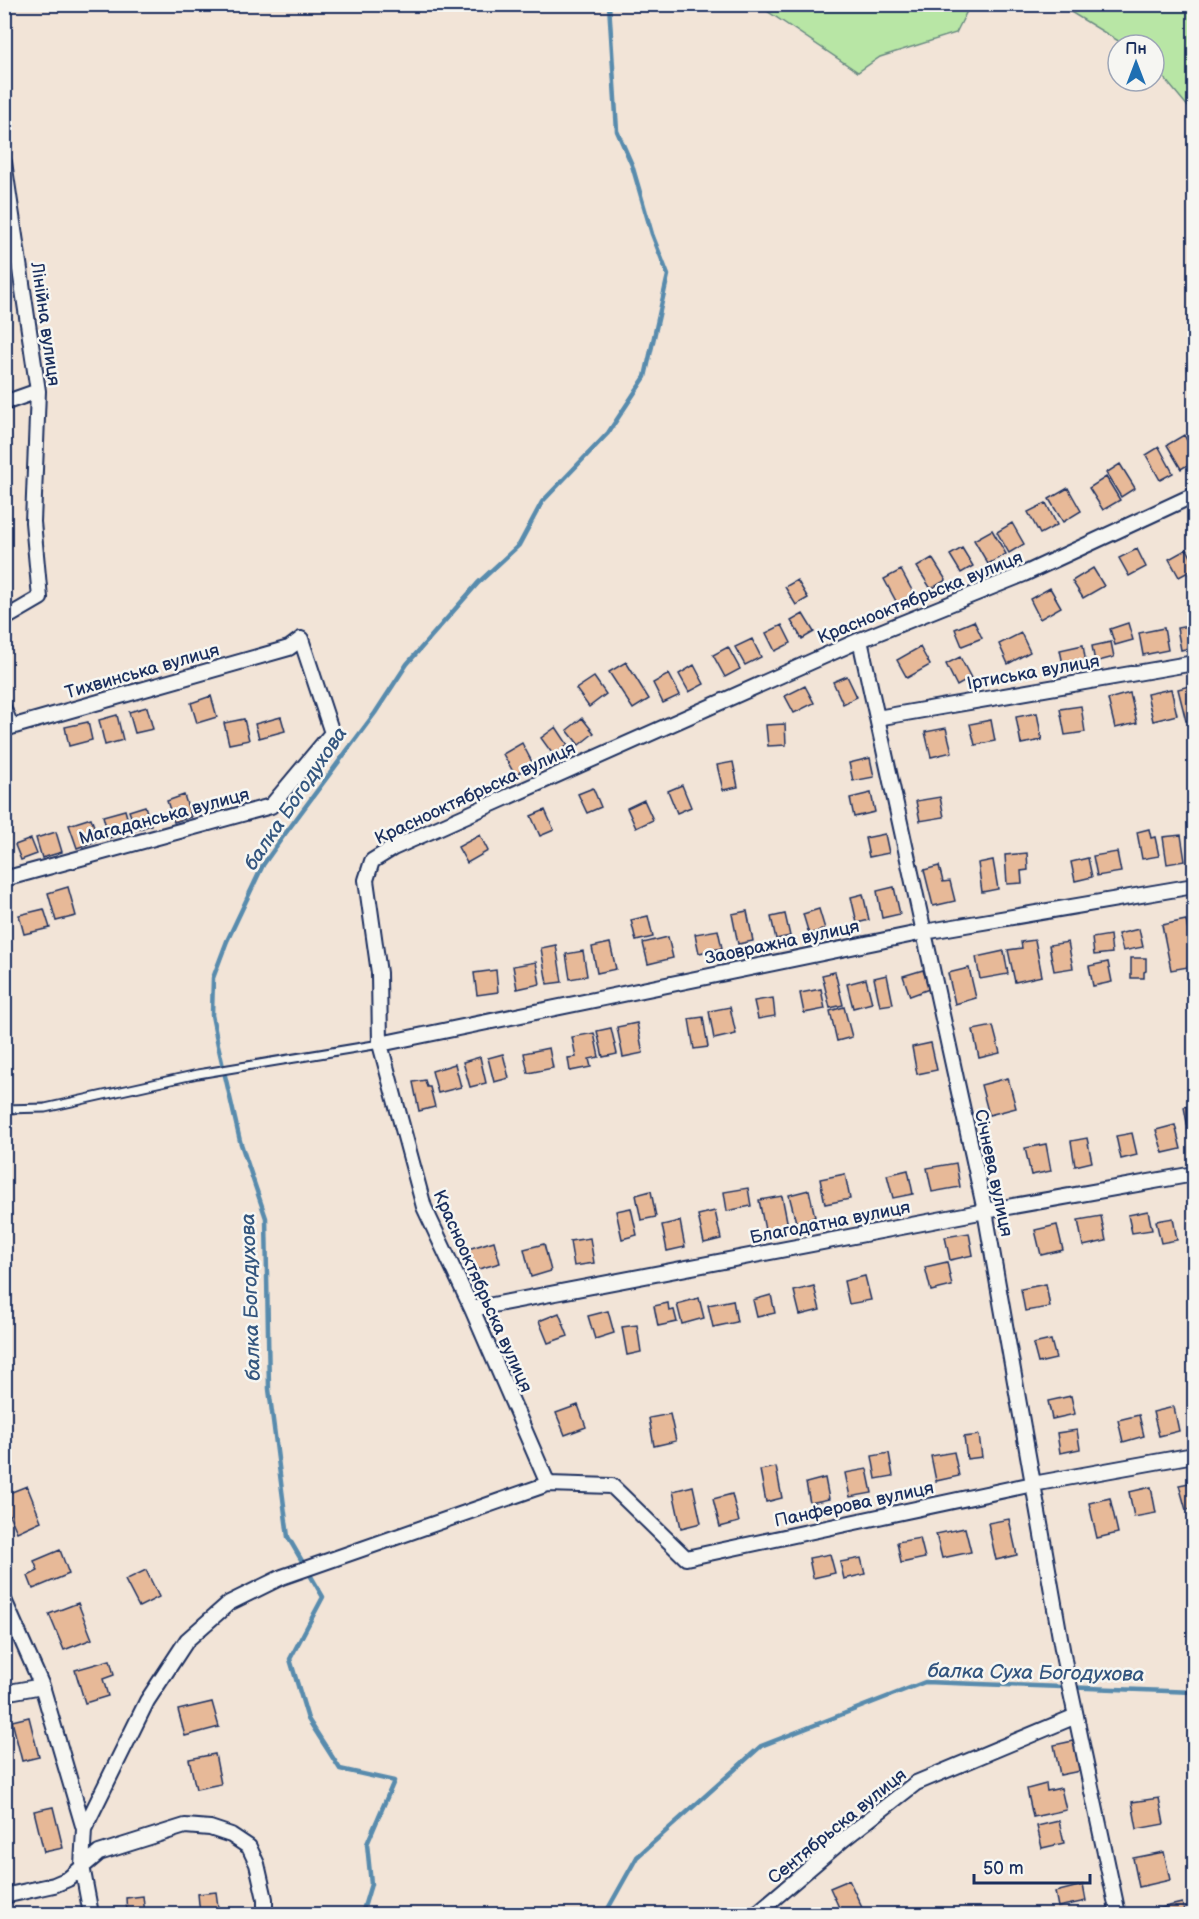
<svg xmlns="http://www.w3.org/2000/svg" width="1199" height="1919" viewBox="0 0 1199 1919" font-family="'Balsamiq Sans',sans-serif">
<rect width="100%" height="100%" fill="#f2e4d7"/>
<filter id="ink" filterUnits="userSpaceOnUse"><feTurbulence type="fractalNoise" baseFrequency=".0167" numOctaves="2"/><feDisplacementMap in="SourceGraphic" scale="12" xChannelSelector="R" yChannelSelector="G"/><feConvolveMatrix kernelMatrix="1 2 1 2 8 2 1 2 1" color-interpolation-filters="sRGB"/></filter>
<g filter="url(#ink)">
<path fill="#b8e6a5" stroke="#6a8a82" stroke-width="1.5" d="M766,5V4L970,5L956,33L880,57L858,72L764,9Z
M1059,5H1194V114L1154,66V45H1125Z"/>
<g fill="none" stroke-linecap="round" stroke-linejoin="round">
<path stroke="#588bad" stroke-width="4.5" d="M362,1914L371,1884L367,1844L394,1781L340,1769L308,1719L290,1659L323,1597L288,1537L269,1389L266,1218L240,1141L218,1045L212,1015L213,978L227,941L263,865L282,838L375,713L407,664L478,583L519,545L542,502L608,433L645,377L668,275L652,234L632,165L617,131L609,4
M605,1914L637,1857L761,1746L925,1682L1194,1692"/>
</g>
<path fill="#e7b998" stroke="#1b2f5e" stroke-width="1.5" d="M1184,435L1194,453V461L1181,469L1167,445Z
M1159,447L1173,473L1160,480L1146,455Z
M1120,464L1135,488L1121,497L1106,473Z
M1106,477L1120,500L1103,510L1089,488Z
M1068,488L1081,511L1063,522L1049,499Z
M1046,503L1057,525L1040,534L1028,512Z
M1012,523L1024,544L1009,553L997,532Z
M992,530L1006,554L988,564L974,540Z
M962,548L973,566L961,573L950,555Z
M1137,549L1146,567L1129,576L1119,558Z
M1187,549L1194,563V569L1179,577L1169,559Z
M932,558L946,580L931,589L917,567Z
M1093,568L1104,586L1083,598L1072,581Z
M901,570L914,594L897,603L884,579Z
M797,580L808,598L796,605L785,587Z
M1050,588L1061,607L1040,619L1030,599Z
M803,614L814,632L802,639L791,621Z
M974,621L982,638L962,646L955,629Z
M1128,623L1133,640L1115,645L1110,629Z
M782,625L791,643L775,651L766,633Z
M1194,625V647L1181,650L1177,628Z
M1164,628L1168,650L1143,655L1139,633Z
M1021,633L1030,652L1008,664L999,644Z
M752,639L761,657L745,665L735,647Z
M1111,642L1114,657L1095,662L1092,646Z
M1083,645L1086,664L1064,669L1060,650Z
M728,647L740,669L725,677L713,655Z
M920,647L930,665L907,678L897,660Z
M960,657L971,678L957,686L946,664Z
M626,662L649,699L633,709L609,672Z
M694,665L704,684L689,692L679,674Z
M669,674L680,695L663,703L653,683Z
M847,676L857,697L843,704L833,682Z
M594,677L606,694L589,707L576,689Z
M1193,685L1194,719L1186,721L1178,689Z
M805,686L814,703L794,713L785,696Z
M1171,689L1177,715L1153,721L1147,694Z
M1130,693L1137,723L1115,728L1108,699Z
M211,696L217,717L197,723L191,703Z
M1081,706L1085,732L1065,735L1060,709Z
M147,707L153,729L135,733L129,712Z
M1037,713L1042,740L1021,744L1016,717Z
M117,715L123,740L105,745L99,720Z
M281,717L285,731L259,738L255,724Z
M582,718L594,733L579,745L567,730Z
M244,719L249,740L229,744L224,723Z
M991,720L995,741L975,745L970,724Z
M88,722L92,740L69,746L65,727Z
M785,724L786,745L768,746L766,725Z
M556,727L568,745L554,756L541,738Z
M946,728L952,752L931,757L925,732Z
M522,743L533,764L515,775L503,754Z
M870,758L874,777L853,781L849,763Z
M733,762L738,787L723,790L717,765Z
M682,785L691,807L677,813L668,791Z
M593,788L601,807L587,813L578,794Z
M871,793L875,812L854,817L850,798Z
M184,795L191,817L174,822L167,801Z
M940,797L944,817L920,821L916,801Z
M644,800L653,820L636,828L627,808Z
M145,806L151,825L136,830L129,811Z
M125,810L131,831L109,838L103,816Z
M545,810L554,830L540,836L531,816Z
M91,818L99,840L77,848L69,825Z
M1149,829L1151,838L1155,837L1159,856L1142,859L1137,832Z
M56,832L62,852L42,858L36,838Z
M885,834L889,853L869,857L865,838Z
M480,835L488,851L467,863L458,847Z
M1181,835L1185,861L1167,864L1163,837Z
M31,839L37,854L21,860L15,845Z
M1117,852L1121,872L1097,876L1093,856Z
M1027,853L1028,870L1021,871L1022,883L1007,884L1005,855Z
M1088,858L1092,877L1075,881L1071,862Z
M993,860L998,889L982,892L978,863Z
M939,866L943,882L950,881L955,901L933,906L924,870Z
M68,887L76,916L56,921L48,893Z
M894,887L900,914L882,918L877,891Z
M863,894L869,920L857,923L851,897Z
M44,909L50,928L24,934L19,915Z
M819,909L825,929L809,934L803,914Z
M747,911L753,941L738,944L732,914Z
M785,914L790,936L776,939L771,917Z
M648,916L653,937L636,941L631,920Z
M1186,920L1194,966L1171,970L1162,925Z
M1139,929L1143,947L1123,951L1118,934Z
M718,930L722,948L699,953L695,934Z
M1110,935L1112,953L1094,955L1092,938Z
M668,937L673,958L648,964L643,943Z
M1035,940L1042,976L1015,982L1008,950L1022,948L1021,942Z
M1068,942L1073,968L1054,971L1049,945Z
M610,943L616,969L597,973L592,947Z
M556,945L562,982L547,984L541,948Z
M583,951L587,976L570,979L566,954Z
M1004,951L1008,974L980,979L976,957Z
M1131,958H1146V971L1144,972V978H1131Z
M536,962L540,984L517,989L513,966Z
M1108,962L1112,982L1093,986L1089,966Z
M969,968L976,998L955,1004L948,973Z
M496,970L498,992L477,995L474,973Z
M923,970L929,989L910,996L903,976Z
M835,972L843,1005L830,1008L822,975Z
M887,975L893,1004L880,1006L874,978Z
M866,979L872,1003L853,1008L847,984Z
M821,989L825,1009L804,1013L800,993Z
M773,998L775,1016L758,1019L754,1001Z
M730,1007L736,1034L714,1039L709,1011Z
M844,1007L852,1037L837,1041L830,1011Z
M703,1017L708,1047L694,1049L689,1019Z
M637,1023L643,1053L623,1057L617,1027Z
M993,1026L1000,1053L979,1058L973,1030Z
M611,1028L617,1054L603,1057L597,1031Z
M594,1033L599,1057L589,1059L591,1067L570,1071L568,1058L576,1057L572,1037Z
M931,1043L937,1070L917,1074L912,1047Z
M549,1048L553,1068L528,1073L524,1053Z
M503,1054L509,1078L494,1082L488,1058Z
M480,1057L486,1083L470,1087L463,1062Z
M455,1064L461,1087L438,1093L432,1071Z
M1008,1078L1016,1108L989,1115L981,1085Z
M425,1080L427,1087H430L435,1107L419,1111L413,1082Z
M1194,1105V1138L1190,1139L1184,1107Z
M1175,1125L1181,1149L1163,1153L1156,1130Z
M1132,1133L1137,1155L1121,1159L1116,1136Z
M1087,1138L1092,1162L1075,1166L1071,1141Z
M1046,1144L1051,1171L1031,1175L1025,1148Z
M956,1163L960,1187L932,1192L927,1168Z
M908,1170L913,1194L893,1198L887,1175Z
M845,1174L850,1199L825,1204L820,1179Z
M748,1188L751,1206L727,1211L724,1192Z
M809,1190L815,1217L796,1222L789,1195Z
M651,1191L656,1217L641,1220L636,1195Z
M782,1196L788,1226L765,1230L759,1200Z
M631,1208L637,1235L622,1239L616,1211Z
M715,1211L721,1239L704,1243L698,1215Z
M1148,1211L1152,1230L1132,1233L1128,1215Z
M1101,1216L1106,1241L1083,1246L1078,1220Z
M1173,1218L1177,1240L1161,1243L1156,1221Z
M680,1221L685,1247L667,1251L662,1225Z
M1057,1225L1063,1250L1041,1255L1035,1230Z
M969,1233L973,1255L950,1260L945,1237Z
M590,1238L594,1263L574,1266L570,1241Z
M494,1241L500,1263L475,1270L468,1249Z
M544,1244L551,1271L531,1277L524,1249Z
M947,1262L952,1286L931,1291L925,1267Z
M865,1276L871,1300L849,1304L844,1281Z
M1046,1284L1050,1307L1025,1311L1021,1289Z
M814,1286L820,1310L800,1315L794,1291Z
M771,1295L775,1313L757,1317L753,1300Z
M699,1298L704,1318L682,1324L677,1304Z
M733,1300L737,1322L713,1327L708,1305Z
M668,1303L669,1311L674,1310L677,1322L658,1326L654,1306Z
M608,1311L614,1333L595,1339L588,1316Z
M559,1313L568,1336L548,1343L539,1321Z
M637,1325L641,1352L627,1355L622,1327Z
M1051,1340L1056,1359L1038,1363L1033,1344Z
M1071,1396L1075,1414L1052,1419L1048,1401Z
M578,1405L586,1427L565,1435L556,1413Z
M1174,1407L1179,1431L1159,1436L1153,1412Z
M670,1414L676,1441L654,1446L649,1418Z
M1139,1415L1144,1436L1123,1442L1118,1420Z
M1077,1430L1080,1449L1060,1453L1057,1433Z
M979,1435L982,1457L967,1459L964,1437Z
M954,1452L959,1476L936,1481L931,1456Z
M889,1453L893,1476L876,1479L872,1456Z
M776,1467L782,1498L766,1502L760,1470Z
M867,1469L872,1493L850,1497L845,1473Z
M825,1478L829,1499L810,1503L806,1483Z
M1194,1482V1508L1186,1510L1179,1485Z
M27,1486L41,1521L17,1532L4,1503V1495Z
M693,1486L701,1523L681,1528L673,1491Z
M1151,1487L1156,1513L1134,1517L1129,1492Z
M732,1494L739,1522L720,1527L713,1499Z
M1110,1498L1118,1533L1097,1538L1089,1503Z
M1009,1519L1017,1555L996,1560L988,1523Z
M965,1528L971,1552L942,1558L936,1534Z
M920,1538L925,1558L901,1563L897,1542Z
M60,1550L69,1574L33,1589L28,1576L38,1571L34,1561Z
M830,1554L835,1573L813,1578L809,1558Z
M861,1558L865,1574L844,1579L840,1562Z
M146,1570L159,1597L139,1607L125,1580Z
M78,1603L92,1639L64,1650L49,1614Z
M110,1660L114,1675L103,1679L108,1696L85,1703L75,1670Z
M212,1702L219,1727L185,1736L178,1710Z
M29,1717L39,1757L22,1761L12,1721Z
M1073,1741L1080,1771L1060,1775L1054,1745Z
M215,1754L221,1784L196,1789L189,1759Z
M1046,1784L1047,1791L1061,1788L1066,1810L1033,1817L1027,1789Z
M1159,1798L1164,1824L1137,1829L1132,1802Z
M53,1807L63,1848L44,1852L34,1811Z
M1059,1821L1064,1843L1042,1848L1037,1826Z
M1164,1852L1170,1880L1139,1887L1133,1858Z
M849,1880L864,1912L858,1914H842L830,1888Z
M1083,1885L1086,1901L1058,1907L1055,1892Z
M216,1892L219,1914H200L198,1894Z
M143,1896L145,1914H127L126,1898Z
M1182,1903L1185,1914H1153L1152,1910Z"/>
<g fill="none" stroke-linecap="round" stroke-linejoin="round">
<defs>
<path id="lane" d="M4,701L15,726
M4,1109L45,1108L198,1074L380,1044"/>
<path id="street" d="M4,162L38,391L33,522L40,598L4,619
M4,403L38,391
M860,640L985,1211L1064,1660L1118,1914
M877,718L1194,663
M4,729L289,648L301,639L332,733L271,806L4,879
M380,1044L924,932L1194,886
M472,1309L985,1211L1194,1174
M548,1484L472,1309L424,1207L380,1044L379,973L366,880L372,861L393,848L860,640L1024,574L1194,495
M4,1600L42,1686L84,1829L82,1866L91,1914
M4,1693L42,1686
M84,1829L147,1701L187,1640L229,1603L282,1577L548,1484L612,1486L686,1558L1033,1484L1194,1455
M4,1896L54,1885L68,1879L99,1853L185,1826L210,1828L231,1835L249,1847L257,1864L265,1899V1914
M756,1914L844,1839L916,1783L1076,1716"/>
</defs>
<use href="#lane" stroke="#1b2f5e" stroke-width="11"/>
<use href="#street" stroke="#1b2f5e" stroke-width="18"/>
<use href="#lane" stroke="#f6f6f2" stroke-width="7"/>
<use href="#street" stroke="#f6f6f2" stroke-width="14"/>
</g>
</g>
<g text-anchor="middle" stroke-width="5" stroke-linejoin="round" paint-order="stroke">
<g font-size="18" fill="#1b2f5e" stroke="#f6f6f2">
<text transform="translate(46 324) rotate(82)" y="6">Лінійна вулиця</text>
<text transform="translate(920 597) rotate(-22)" y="6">Краснооктябрьска вулиця</text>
<text transform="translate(142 671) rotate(-16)" y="6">Тихвинська вулиця</text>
<text transform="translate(1033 672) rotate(-10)" y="6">Іртиська вулиця</text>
<text transform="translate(475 793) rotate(-25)" y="6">Краснооктябрьска вулиця</text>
<text transform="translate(164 816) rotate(-15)" y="6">Магаданська вулиця</text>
<text transform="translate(782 942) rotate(-12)" y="6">Заовражна вулиця</text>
<text transform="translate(994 1173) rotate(78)" y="6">Січнева вулиця</text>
<text transform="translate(830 1222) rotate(-11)" y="6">Благодатна вулиця</text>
<text transform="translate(483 1291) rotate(66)" y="6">Краснооктябрьска вулиця</text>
<text transform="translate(854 1504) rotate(-12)" y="6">Панферова вулиця</text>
<text transform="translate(837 1826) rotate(-39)" y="6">Сентябрьска вулиця</text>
</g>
<g font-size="20" font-style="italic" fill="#34567f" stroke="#f6f6f2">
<text transform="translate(295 798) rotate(-56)" y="7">балка Богодухова</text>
<text transform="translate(250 1297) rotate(-92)" y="7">балка Богодухова</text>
<text transform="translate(1036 1672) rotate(1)" y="7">балка Суха Богодухова</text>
</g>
</g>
<rect width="1199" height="1919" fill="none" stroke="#f6f6f2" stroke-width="24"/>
<rect x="12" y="12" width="1175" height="1895" fill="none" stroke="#1b2f5e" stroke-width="2" filter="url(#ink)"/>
<g transform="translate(1136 63)"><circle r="28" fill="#f6f6f2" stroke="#9ea6b7" stroke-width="1.5"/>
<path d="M0-4.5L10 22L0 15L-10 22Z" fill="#1f6fb2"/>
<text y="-9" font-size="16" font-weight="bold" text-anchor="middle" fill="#1b2f5e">Пн</text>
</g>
<path d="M974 1874v9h116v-9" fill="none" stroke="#1b2f5e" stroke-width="3"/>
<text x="983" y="1874" font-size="18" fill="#1b2f5e" stroke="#f6f6f2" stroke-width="4.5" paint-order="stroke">50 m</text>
</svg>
